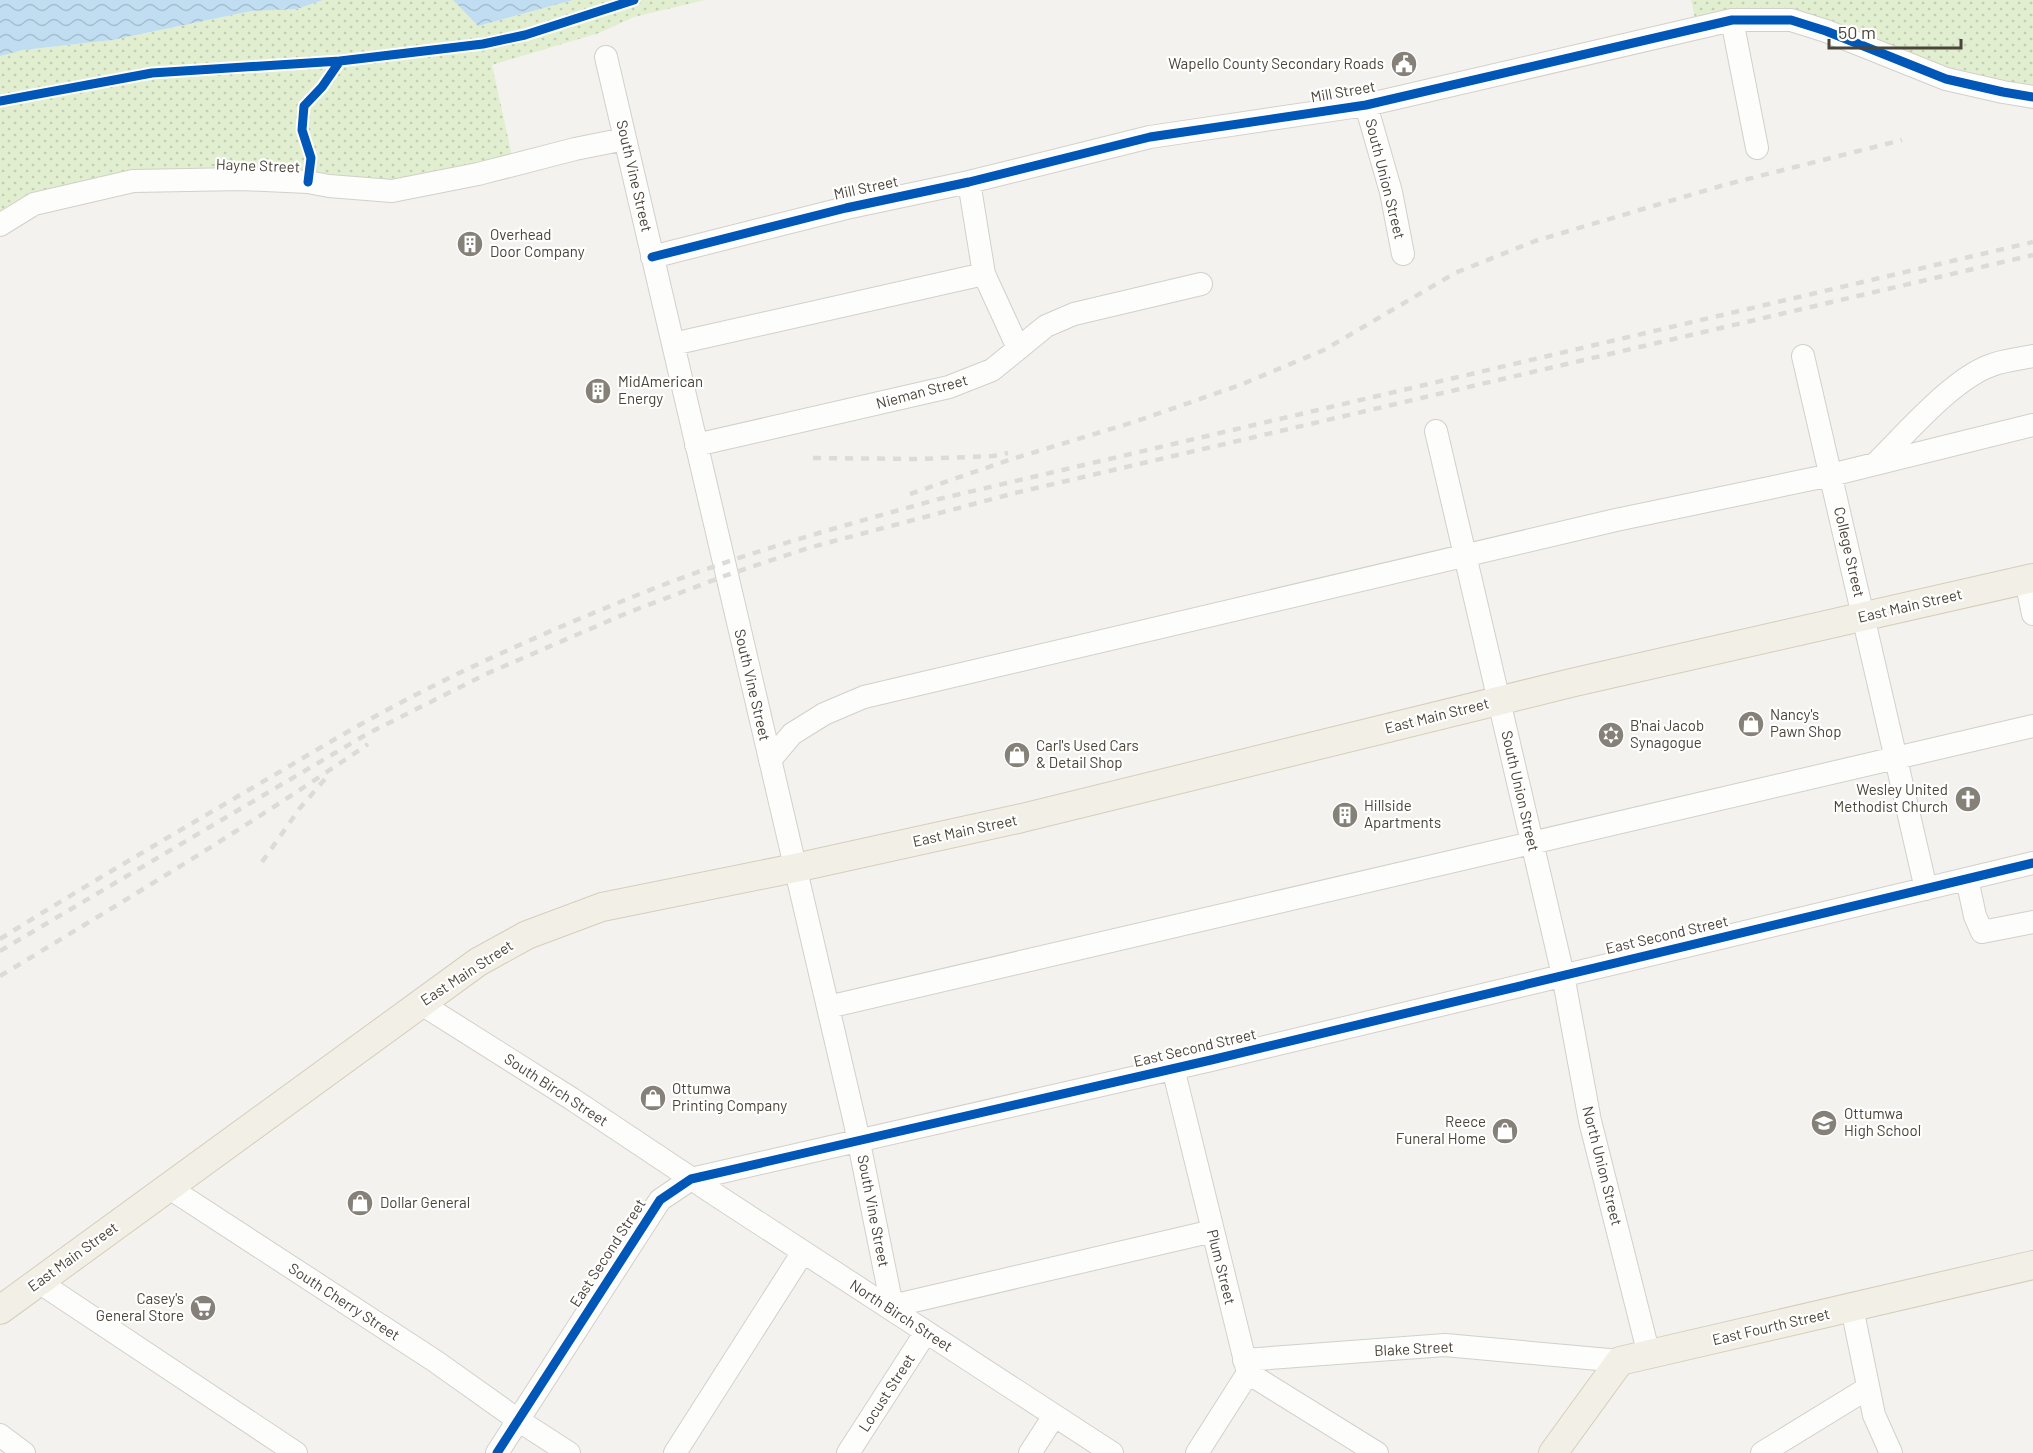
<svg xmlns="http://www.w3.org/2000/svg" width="2033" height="1453" viewBox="0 0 2033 1453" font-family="Barlow,sans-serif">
<defs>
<pattern id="grass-dots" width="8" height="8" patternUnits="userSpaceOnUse" patternTransform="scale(1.5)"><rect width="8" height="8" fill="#e1eecf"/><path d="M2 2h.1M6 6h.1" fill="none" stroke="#c3cdb2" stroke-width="1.8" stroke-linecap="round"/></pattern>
<pattern id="water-waves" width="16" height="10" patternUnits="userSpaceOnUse" patternTransform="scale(1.5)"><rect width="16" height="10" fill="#c0ddf1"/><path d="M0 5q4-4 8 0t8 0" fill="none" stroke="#a6bfcf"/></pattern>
</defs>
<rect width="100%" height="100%" fill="#f4f2ee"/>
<path fill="url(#grass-dots)" d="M323,0H453L478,26L573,0H705L634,17L599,33L492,65L514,165L392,191L133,181L0,222V56L23,50L112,40L251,11L297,9Z
M1691,0H2033V94L1826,31L1697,28Z"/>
<path fill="url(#water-waves)" d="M0,0H323L297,9L251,11L112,40L23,50L0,56Z
M453,0H573L478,26Z"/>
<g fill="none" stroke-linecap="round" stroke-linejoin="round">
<defs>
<path id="minor" d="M1732,20L1757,148
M606,57L855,1123L892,1306L897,1313
M1366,105L1391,192L1403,254
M969,182L984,274L1018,348
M0,225L34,204L133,181L242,179L308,182L329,186L392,191L478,174L575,149L625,139
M652,257L846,208L969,182L1150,137L1366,105L1732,20H1791L1826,31L1946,79L2003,92L2033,97
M673,344L984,274
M1803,356L1926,889
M1436,431L1563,975L1590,1121L1649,1355
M696,445L949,387L992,370L1046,326L1074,314L1201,284
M1875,464C1905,435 1953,378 1992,365C2005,360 2020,359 2033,356
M2026,580L2033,614
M770,760L792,734L824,714L864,697L1616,520L1831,475L2033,425
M1967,879L1975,916L1982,932L2033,922
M420,1003L572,1099L716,1195L1112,1453
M828,1007L2033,726
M1173,1068L1248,1373L1197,1453
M168,1187L435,1361L518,1420L569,1453
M39,1282L296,1453
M892,1306L1213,1231
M1852,1308L1874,1415L1891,1453
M1244,1360L1445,1345L1620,1361
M1248,1373L1377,1453
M0,1435L24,1453
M497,1453L660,1200L691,1179L1211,1060L2033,863
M675,1453L803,1252
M848,1453L926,1332
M1030,1453L1054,1416
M1762,1453L1868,1388"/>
<path id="major" d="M0,1310L478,962L527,935L602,907L795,868L1022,818L1575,682L2033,578
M1553,1453L1620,1361L2033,1265"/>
</defs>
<use href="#minor" stroke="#d2d0cb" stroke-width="24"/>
<use href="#major" stroke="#d6cebb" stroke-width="30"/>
<use href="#minor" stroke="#fdfdfc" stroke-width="22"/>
<use href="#major" stroke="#f2efe6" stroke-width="28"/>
<path stroke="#dbdbda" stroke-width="4.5" stroke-dasharray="8 8" stroke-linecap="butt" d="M813,458L919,459L993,456L1008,453
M910,494L1012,459L1134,422L1240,385L1324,350L1455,273L1535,241L1724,185L1902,140
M262,862L300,808L325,779
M0,939C83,887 167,838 252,788C292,765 332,740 374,717C456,672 543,633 630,598C730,557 834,528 939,499L2033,242
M0,951L367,734L486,674L627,613L727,575L808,548L1015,493L2033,255
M0,976C124,901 249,826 368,744"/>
<defs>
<path id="cycleway" d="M0,101L152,73L340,61L483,44L525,35L634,0
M308,182L311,158L302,130L304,106L322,87L340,61
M652,257L846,208L969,182L1150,137L1366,105L1732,20H1791L1826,31L1946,79L2003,92L2033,97
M497,1453L660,1200L691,1179L1211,1060L2033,863"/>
</defs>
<use href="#cycleway" stroke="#fff" stroke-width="13"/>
<use href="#cycleway" stroke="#0057b8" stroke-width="9"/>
</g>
<defs>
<symbol id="civic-disc" viewBox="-11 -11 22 22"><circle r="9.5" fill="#868178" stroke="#fff"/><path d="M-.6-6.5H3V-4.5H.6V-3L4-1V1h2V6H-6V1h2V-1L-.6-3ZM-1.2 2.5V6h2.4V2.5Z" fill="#fff"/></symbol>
<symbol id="building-disc" viewBox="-11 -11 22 22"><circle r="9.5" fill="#868178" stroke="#fff"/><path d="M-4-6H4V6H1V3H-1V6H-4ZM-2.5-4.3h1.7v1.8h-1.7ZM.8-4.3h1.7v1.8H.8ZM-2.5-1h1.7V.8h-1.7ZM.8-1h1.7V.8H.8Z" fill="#fff"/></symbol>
<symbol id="shop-disc" viewBox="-11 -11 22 22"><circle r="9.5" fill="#868178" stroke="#fff"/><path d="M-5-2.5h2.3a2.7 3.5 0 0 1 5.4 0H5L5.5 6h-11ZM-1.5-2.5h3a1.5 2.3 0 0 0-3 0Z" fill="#fff"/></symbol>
<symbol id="synagogue-disc" viewBox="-11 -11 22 22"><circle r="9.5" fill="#868178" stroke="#fff"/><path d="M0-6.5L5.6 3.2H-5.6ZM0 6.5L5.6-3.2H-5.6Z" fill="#fff"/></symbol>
<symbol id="church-disc" viewBox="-11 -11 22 22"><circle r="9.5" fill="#868178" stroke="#fff"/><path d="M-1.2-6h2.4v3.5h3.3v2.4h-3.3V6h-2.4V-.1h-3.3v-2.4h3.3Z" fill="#fff"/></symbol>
<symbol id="school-disc" viewBox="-11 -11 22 22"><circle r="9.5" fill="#868178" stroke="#fff"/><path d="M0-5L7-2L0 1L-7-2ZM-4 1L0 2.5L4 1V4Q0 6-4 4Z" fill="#fff"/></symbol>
<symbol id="supermarket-disc" viewBox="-11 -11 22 22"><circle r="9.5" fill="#868178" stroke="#fff"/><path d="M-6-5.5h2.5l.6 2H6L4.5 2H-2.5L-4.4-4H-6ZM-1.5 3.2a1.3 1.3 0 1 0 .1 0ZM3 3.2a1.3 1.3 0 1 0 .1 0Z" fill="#fff"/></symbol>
</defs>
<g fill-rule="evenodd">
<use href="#civic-disc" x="1389" y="49" width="30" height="30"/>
<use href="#building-disc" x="455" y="229" width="30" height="30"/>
<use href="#building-disc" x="583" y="376" width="30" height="30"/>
<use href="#shop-disc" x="1736" y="709" width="30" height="30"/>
<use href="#synagogue-disc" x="1596" y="720" width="30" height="30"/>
<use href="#shop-disc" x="1002" y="740" width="30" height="30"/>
<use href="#church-disc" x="1953" y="784" width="30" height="30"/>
<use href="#building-disc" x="1330" y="800" width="30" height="30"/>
<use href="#shop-disc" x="638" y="1083" width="30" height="30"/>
<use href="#school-disc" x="1809" y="1108" width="30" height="30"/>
<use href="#shop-disc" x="1490" y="1116" width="30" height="30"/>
<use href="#shop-disc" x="345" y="1188" width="30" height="30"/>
<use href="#supermarket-disc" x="188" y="1293" width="30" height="30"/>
</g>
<g text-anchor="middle" stroke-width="4.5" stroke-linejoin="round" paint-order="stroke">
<g font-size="15" fill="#4b4439" stroke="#fff" text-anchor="start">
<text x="1384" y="69" text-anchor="end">Wapello County Secondary Roads</text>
<text x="490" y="240">Overhead<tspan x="490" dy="17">Door Company</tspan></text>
<text x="618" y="387">MidAmerican<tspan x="618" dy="17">Energy</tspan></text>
<text x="1770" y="720">Nancy's<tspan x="1770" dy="17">Pawn Shop</tspan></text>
<text x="1630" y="731">B'nai Jacob<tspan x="1630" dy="17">Synagogue</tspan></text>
<text x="1036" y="751">Carl's Used Cars<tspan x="1036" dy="17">&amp; Detail Shop</tspan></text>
<text x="1948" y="795" text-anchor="end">Wesley United<tspan x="1948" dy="17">Methodist Church</tspan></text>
<text x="1364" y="811">Hillside<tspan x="1364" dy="17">Apartments</tspan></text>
<text x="672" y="1094">Ottumwa<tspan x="672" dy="17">Printing Company</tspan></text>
<text x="1844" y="1119">Ottumwa<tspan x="1844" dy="17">High School</tspan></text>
<text x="1486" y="1127" text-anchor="end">Reece<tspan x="1486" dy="17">Funeral Home</tspan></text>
<text x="380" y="1208">Dollar General</text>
<text x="184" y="1304" text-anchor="end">Casey's<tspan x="184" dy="17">General Store</tspan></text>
</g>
<g font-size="15" fill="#4b4439" stroke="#fff">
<text transform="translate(1343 92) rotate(-10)" y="5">Mill Street</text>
<text transform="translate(258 166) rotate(2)" y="5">Hayne Street</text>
<text transform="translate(634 176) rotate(77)" y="5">South Vine Street</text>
<text transform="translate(1385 179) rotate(76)" y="5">South Union Street</text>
<text transform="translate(866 188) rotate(-12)" y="5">Mill Street</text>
<text transform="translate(922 392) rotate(-15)" y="5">Nieman Street</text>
<text transform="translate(1849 552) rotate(77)" y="5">College Street</text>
<text transform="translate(1910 606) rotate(-13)" y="5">East Main Street</text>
<text transform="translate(752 685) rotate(77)" y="5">South Vine Street</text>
<text transform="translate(1437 716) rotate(-14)" y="5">East Main Street</text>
<text transform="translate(1520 791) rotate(77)" y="5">South Union Street</text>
<text transform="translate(965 831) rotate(-12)" y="5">East Main Street</text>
<text transform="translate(1667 935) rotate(-13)" y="5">East Second Street</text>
<text transform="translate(467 973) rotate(-33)" y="5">East Main Street</text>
<text transform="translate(1195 1048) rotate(-13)" y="5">East Second Street</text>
<text transform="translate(556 1090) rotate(33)" y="5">South Birch Street</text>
<text transform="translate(1602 1166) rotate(76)" y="5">North Union Street</text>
<text transform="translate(873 1211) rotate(79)" y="5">South Vine Street</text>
<text transform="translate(608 1253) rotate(-57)" y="5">East Second Street</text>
<text transform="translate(73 1257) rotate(-36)" y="5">East Main Street</text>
<text transform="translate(1221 1267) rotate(76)" y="5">Plum Street</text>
<text transform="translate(344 1302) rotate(33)" y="5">South Cherry Street</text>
<text transform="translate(901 1316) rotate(33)" y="5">North Birch Street</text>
<text transform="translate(1771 1327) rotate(-13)" y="5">East Fourth Street</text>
<text transform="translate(1414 1349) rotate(-3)" y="5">Blake Street</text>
<text transform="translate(887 1393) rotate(-57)" y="5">Locust Street</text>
</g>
</g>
<path d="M1829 39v9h132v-9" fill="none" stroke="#4b4439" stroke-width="3"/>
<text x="1838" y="39" font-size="18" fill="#4b4439" stroke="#ffffff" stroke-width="4.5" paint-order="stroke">50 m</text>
</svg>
